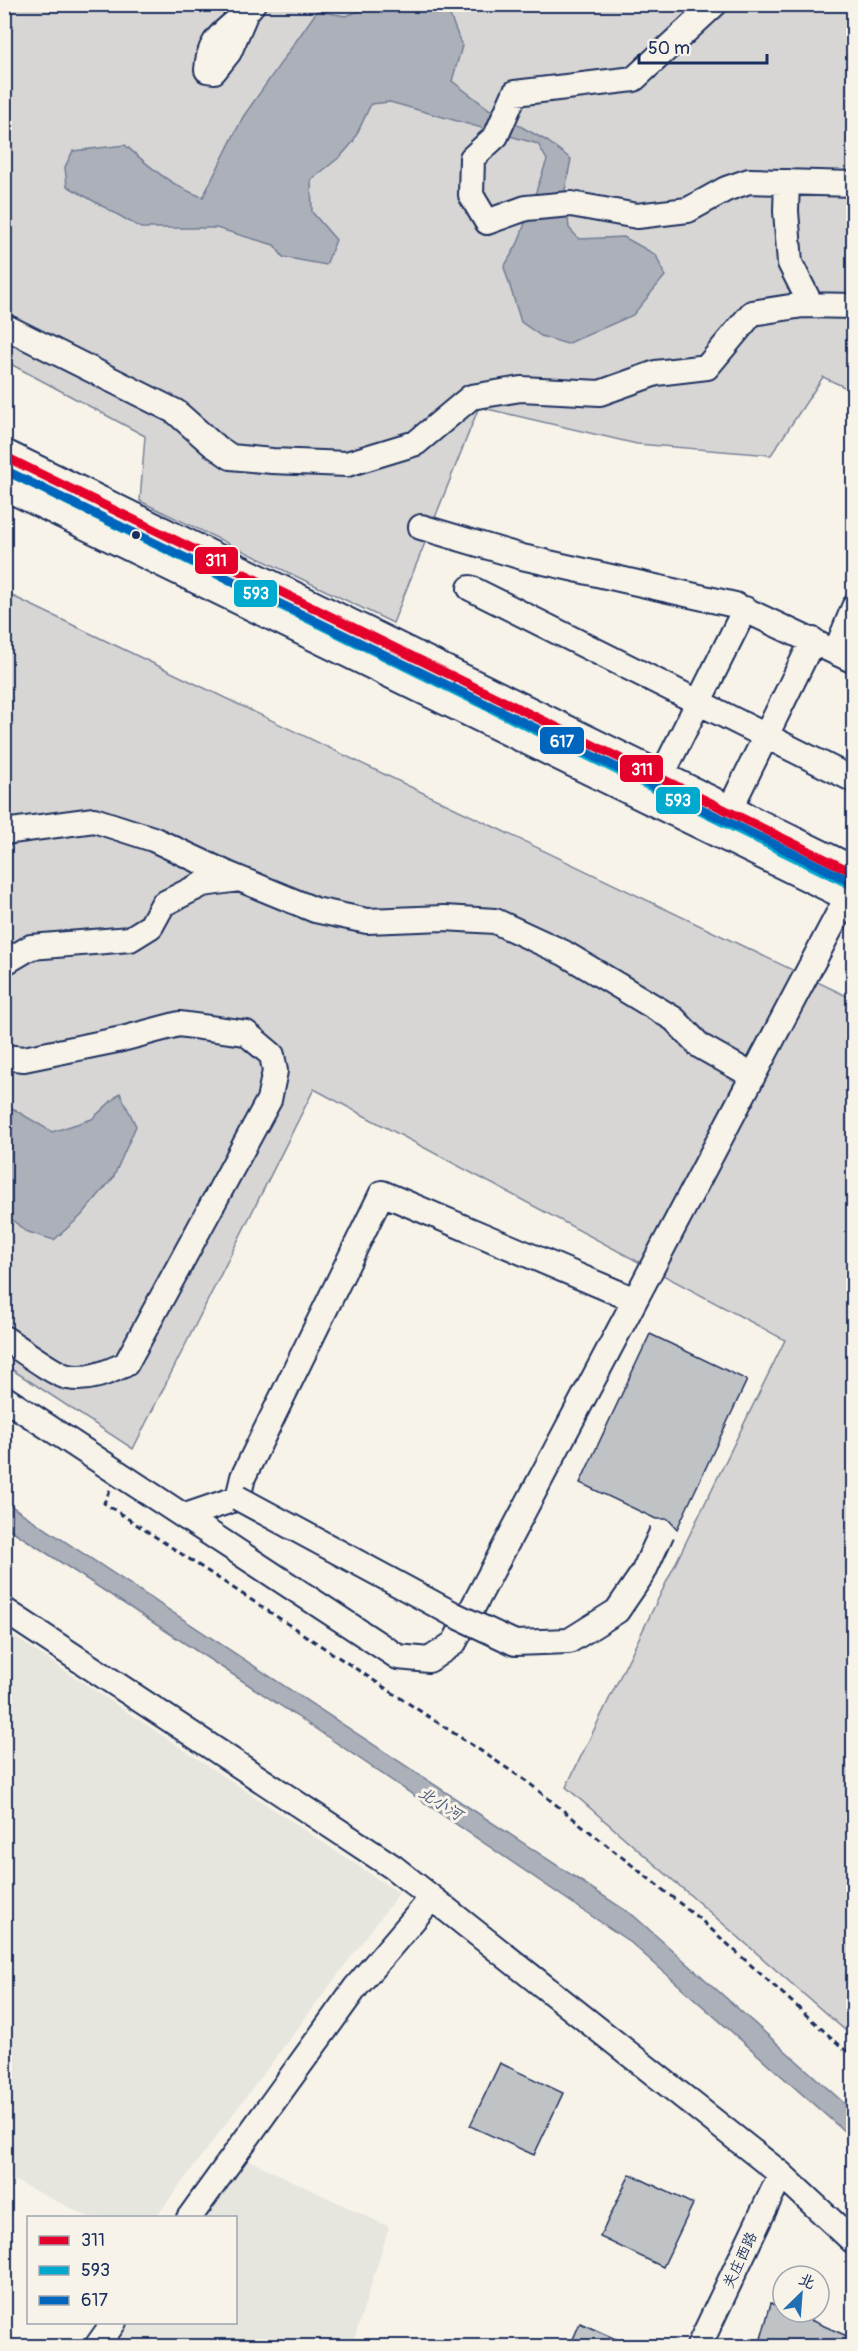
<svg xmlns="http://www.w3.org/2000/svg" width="858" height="2351" viewBox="0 0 858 2351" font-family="Pangolin,'LXGW WenKai TC',sans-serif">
<rect width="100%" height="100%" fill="#f7f3e8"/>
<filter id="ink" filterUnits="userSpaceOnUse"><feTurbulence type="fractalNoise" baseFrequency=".0167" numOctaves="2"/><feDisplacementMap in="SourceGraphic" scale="12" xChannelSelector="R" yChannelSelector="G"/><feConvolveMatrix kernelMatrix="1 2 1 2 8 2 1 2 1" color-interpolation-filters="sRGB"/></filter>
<g filter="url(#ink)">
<path fill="#e6e5de" d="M4,1630L399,1893L156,2217H89L5,2176Z
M240,2156L389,2227L352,2346H111L127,2323L236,2322V2218L198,2217Z"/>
<path fill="#d7d6d4" stroke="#798299" stroke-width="1.5" d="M4,5H853V391L823,377L771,455L637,444L479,407L393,623L140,501L145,436L5,361Z
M4,592L853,999V2037L566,1787L785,1340L314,1089L133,1449L5,1365Z"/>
<path fill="#acb0b9" stroke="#727c95" stroke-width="1.5" d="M374,5H446L462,46L452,81L489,109L547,141L571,159L565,190L569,228L579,239L624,237L656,255L665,276L633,315L567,344L541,336L521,322L504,267L518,243L547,160L538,144L390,102L371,104L353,142L341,156L311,180L312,212L336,240L326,265L283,257L274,245L216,228H141L67,186L65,167L73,151L125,145C149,166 172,187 203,197L243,117L317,11L346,16Z
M120,1093L136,1126L113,1178L81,1216L54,1240L25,1231L5,1213V1104L52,1132L92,1119Z
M5,1502L634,1916L853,2111V2139L630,1942L304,1721L5,1526Z"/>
<path fill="#c0c3c5" stroke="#1b2f5e" stroke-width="1.5" d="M650,1334L747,1380L677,1529L668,1519H656L580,1483Z
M500,2063L563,2093L534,2155L470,2126Z
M630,2174L693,2204L663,2267L600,2237Z
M771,2303L783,2308V2312H792L854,2339V2346H759Z
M580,2323L631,2346H570Z"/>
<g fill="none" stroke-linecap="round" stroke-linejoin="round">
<defs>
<path id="minor" d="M715,4L634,79L515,93L496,136L472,158L471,195L487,222L526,208L571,204L637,216L688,210L726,189L749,181L854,184
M244,17L229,52L214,71L207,70C209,32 232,31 253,4
M787,182L786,211L790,263L811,305
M4,326L176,412L212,444L231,457L272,461L347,464L416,443L471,397L521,389L600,393L656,373L707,367L752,313L803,305L854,306
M421,527L522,557L735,605L854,661
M470,588L854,780
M836,651L854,607
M661,777L745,609
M729,811L813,640
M4,832L94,820L153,839L230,875L315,910L367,921L444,918L495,921L564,953L674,1019L700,1046L753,1076
M4,963L31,947L130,939L151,926L163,904L203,884L239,879
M4,1057L24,1059L122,1039L179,1024L246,1033L272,1055L275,1071L269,1100L126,1364C108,1372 89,1381 68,1377C55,1375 18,1347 4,1338
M635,1300L854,884
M4,1398L398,1657L429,1660L454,1643L635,1300L382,1193L243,1477L238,1498L185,1516
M4,1610L393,1867L781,2174L854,2242
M189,2218L356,1987L432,1898
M97,2346L114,2322
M699,2346L781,2174"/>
<path id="major" d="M4,456L854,873
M4,483L854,897"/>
</defs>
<use href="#minor" stroke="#1b2f5e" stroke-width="28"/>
<use href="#major" stroke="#1b2f5e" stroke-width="36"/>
<path stroke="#1b2f5e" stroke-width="3" stroke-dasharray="6 4.5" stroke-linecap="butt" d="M110,1490L104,1503L525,1780L702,1921L854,2058"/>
<use href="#minor" stroke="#f7f3e8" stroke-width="24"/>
<use href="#major" stroke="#f7f3e8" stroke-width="32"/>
<defs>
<path id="minor-bridge" d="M238,1498L455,1615L515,1643L569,1641L617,1611L643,1573L662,1532"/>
</defs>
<use href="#minor-bridge" stroke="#1b2f5e" stroke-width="28" stroke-linecap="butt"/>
<use href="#minor-bridge" stroke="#f7f3e8" stroke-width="24"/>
<defs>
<path id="bus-1" d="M4,456L854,873"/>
<path id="bus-2" d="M4,470L849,884"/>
<path id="bus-3" d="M9,472L854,883"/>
</defs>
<use href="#bus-1" stroke="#f7f3e8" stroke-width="14"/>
<use href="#bus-2" stroke="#f7f3e8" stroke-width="14"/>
<use href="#bus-3" stroke="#f7f3e8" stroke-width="14"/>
<use href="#bus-1" stroke="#e4002b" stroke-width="9"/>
<use href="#bus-2" stroke="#00a9ce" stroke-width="9"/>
<use href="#bus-3" stroke="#0065bd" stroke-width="9"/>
</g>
</g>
<circle fill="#1b2f5e" stroke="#f7f3e8" stroke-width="2" cx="136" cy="535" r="5"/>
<g text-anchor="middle" stroke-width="6" stroke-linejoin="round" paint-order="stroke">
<g font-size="15" fill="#1b2f5e" stroke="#f7f3e8">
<text transform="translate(740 2260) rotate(-65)" y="5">关庄西路</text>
</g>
<g font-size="16" font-style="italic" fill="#465679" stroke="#f7f3e8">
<text transform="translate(441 1803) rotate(32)" y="6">北小河</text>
</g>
</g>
<g stroke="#f7f3e8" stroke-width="2">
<rect x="194" y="546" width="45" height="29" rx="6" fill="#e4002b"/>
<rect x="233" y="579" width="45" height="29" rx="6" fill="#00a9ce"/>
<rect x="539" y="726" width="46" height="29" rx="6" fill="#0065bd"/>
<rect x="619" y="754" width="45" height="29" rx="6" fill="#e4002b"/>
<rect x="655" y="786" width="46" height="29" rx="6" fill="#00a9ce"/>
</g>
<g font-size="16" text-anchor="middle" font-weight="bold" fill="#fff">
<text x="216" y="566">311</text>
<text x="256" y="599">593</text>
<text x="562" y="747">617</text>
<text x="642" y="775">311</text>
<text x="678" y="806">593</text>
</g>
<rect width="858" height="2351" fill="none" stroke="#f7f3e8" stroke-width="24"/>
<rect x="12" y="12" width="834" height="2327" fill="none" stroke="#1b2f5e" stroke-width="2" filter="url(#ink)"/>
<rect x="27" y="2216" width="210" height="108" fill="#f7f3e8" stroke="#9fa5b1" stroke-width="1.5"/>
<rect x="39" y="2236" width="30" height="9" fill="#e4002b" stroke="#9fa5b1" stroke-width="1.5"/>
<text x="81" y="2246" font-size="18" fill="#1b2f5e">311</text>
<rect x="39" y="2266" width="30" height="9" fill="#00a9ce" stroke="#9fa5b1" stroke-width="1.5"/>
<text x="81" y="2276" font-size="18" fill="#1b2f5e">593</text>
<rect x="39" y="2296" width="30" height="9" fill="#0065bd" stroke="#9fa5b1" stroke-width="1.5"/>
<text x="81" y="2306" font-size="18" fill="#1b2f5e">617</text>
<g transform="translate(801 2294) rotate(25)"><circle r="28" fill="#f7f3e8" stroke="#9fa5b1" stroke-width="1.5"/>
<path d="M0-4.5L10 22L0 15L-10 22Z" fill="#1f6fb2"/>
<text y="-9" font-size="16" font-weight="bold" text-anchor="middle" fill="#1b2f5e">北</text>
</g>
<path d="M639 54v9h128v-9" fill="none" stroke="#1b2f5e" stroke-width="3"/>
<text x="648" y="54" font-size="18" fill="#1b2f5e" stroke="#f7f3e8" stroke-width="4.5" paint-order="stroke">50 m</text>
</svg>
